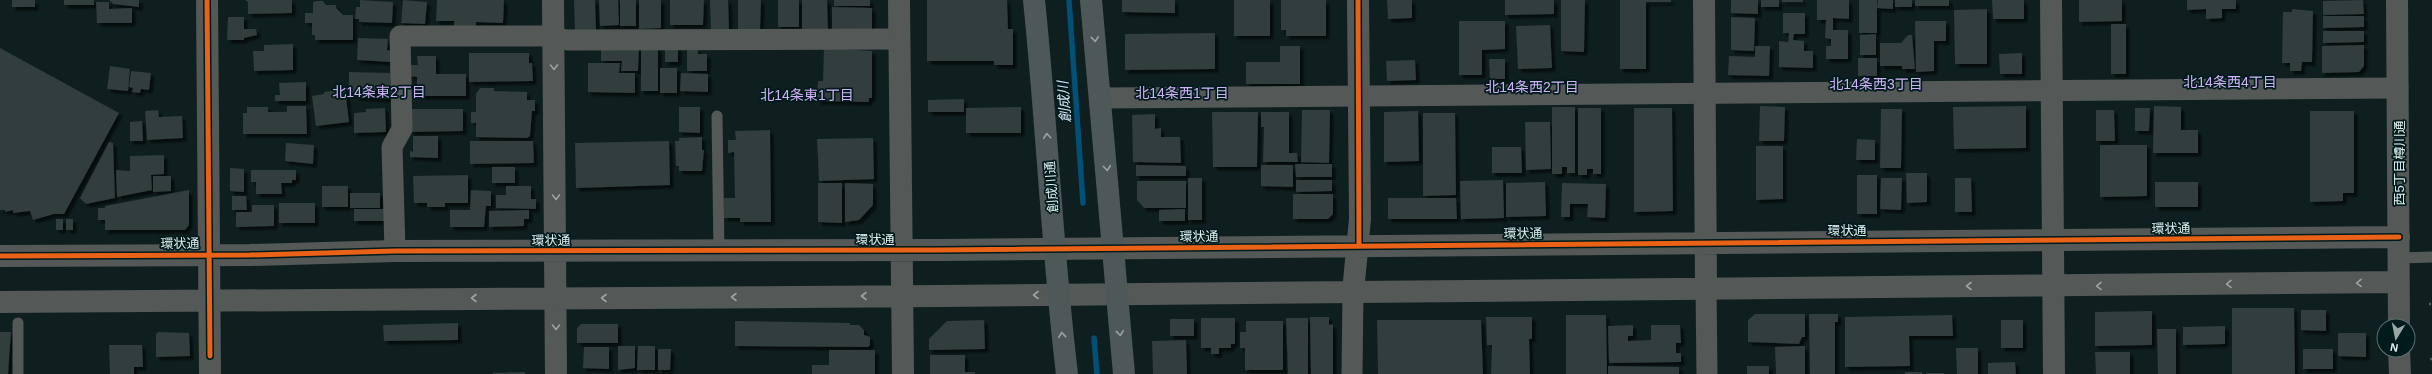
<svg xmlns="http://www.w3.org/2000/svg" width="2432" height="374" viewBox="0 0 2432 374" font-family="Arial,'Noto Sans JP',sans-serif">
<defs>
<filter id="shadow"><feDropShadow dx="3.5" dy="3.5" stdDeviation="1" flood-color="#0009"/></filter>
</defs>
<rect width="100%" height="100%" fill="#0f1f1f"/>
<g fill="none" stroke-linecap="round" stroke-linejoin="round">
<path stroke="#015077" stroke-width="5.5" d="M1069,0L1083,203
M1094,338L1097,374"/>
</g>
<path fill="#303c3d" filter="url(#shadow)" d="M12,0H35V7H12Z
M64,0H94V5H64Z
M109,0H139V7L113,4Z
M245,0H292V13L248,14V2Z
M360,0L393,2L392,23L359,22V19H355L356,7H360Z
M403,0L427,2L425,24L401,23Z
M437,0H504L503,23L476,22V27L454,26V21H436Z
M574,0H595L596,31L575,32Z
M599,0H618L619,25L600,26Z
M620,0H636V26H620Z
M639,0H661V28L639,29Z
M670,0H704L703,25H670Z
M710,0H728L729,30H711Z
M738,0H761L760,30H738Z
M778,0H799V27H778Z
M802,0H827L828,31H802Z
M834,0H870V6H834Z
M927,0H1007L1008,29H1013V65H994V61H927Z
M1122,0H1175V13L1122,12Z
M1234,0H1270V36H1234Z
M1281,0H1326V36H1286V30H1281Z
M1387,0H1412V18L1388,19Z
M1505,0H1554V14L1505,15Z
M1561,0H1585L1584,52L1561,51Z
M1620,0H1671V2H1646V69H1620Z
M1731,0H1758V14L1731,13Z
M1761,0H1779V7H1761Z
M1782,0H1803V2H1782Z
M1817,0H1849V19L1833,18V30H1848V59H1826V46H1831V39L1825,38L1826,20H1817Z
M1859,0H1877V33H1859Z
M1878,0H1893V9L1877,8Z
M1895,0H1912V7H1895Z
M1915,0H1949V6H1915Z
M1992,0H2024V19H1993Z
M2079,0H2122V21L2079,22Z
M2187,0H2236V9H2222V18L2206,19V9L2187,10Z
M2363,0L2364,14L2323,15V1Z
M315,1H323L326,5H336V8L343,15H353V40H315V35H312V23H305V13H313V3Z
M96,2H109V9L132,8V23H97Z
M832,7L872,8V29H832Z
M1987,9V64H1955L1954,10Z
M2292,9L2313,11L2312,62H2302L2301,71H2290V63H2282L2283,12H2292Z
M1783,13H1805V34H1794L1793,40L1804,41V51H1813V68L1779,67V41L1788,42L1789,33H1783Z
M2323,16H2364V27L2323,28Z
M228,17H244V29H256L257,35L244,38V40H227Z
M1731,17L1755,18L1754,51L1731,50Z
M1459,21H1505V49L1482,50V75H1459Z
M1915,21H1946V41H1934V71L1916,72Z
M2111,24H2126V74H2111Z
M1550,25L1552,68L1518,69L1516,26Z
M2323,31H2364V42L2323,43Z
M1215,33V69L1125,70V34Z
M1876,34V55H1860V35Z
M1908,35H1912L1915,69H1902V66H1880V43H1901Z
M358,38L388,39L387,50L392,51L391,62L357,60Z
M293,44V70L254,71L253,51H264V45Z
M2364,45V66L2359,72L2322,73V46Z
M601,46L639,47L638,71H621L622,61H601Z
M1280,46H1300V84H1246V62H1280Z
M1755,46H1770L1769,76L1728,75L1729,56L1755,57Z
M658,47V91H641V48Z
M678,47V62H665V48Z
M0,48L119,113L64,214H54L33,220L30,211L13,213V210L5,212V210H0Z
M687,48L698,49V54H707V71H687Z
M824,48L872,51V98H869V102L817,101L818,81H823Z
M469,53H529V63H532L533,81L469,82Z
M2022,53V74H2000L1999,54Z
M417,56H436V74H466V96H417V77L409,76V65H418Z
M1858,58H1877V76H1858Z
M1489,59H1505V79H1490Z
M1415,60L1416,80L1387,81L1386,61Z
M588,63H620L619,73H635V93L588,92Z
M110,66L130,69L128,91L107,89Z
M660,68H677V93H660Z
M131,71L151,73L149,90L141,89L140,93L132,92L133,88L129,87Z
M349,72L391,73L390,99L356,97V94H349Z
M681,73L708,74V92L680,91Z
M306,82V101H275V95H280L279,83Z
M480,88H494V91L527,92V100H535V111H532L530,136L527,138L476,137V123H471V112H476V94Z
M345,89L349,122L316,126L312,96L324,94V92Z
M964,99V112H928V100Z
M287,106H306L307,134H243V113H247V107H268V112H287Z
M1760,106L1785,107L1784,141H1759Z
M2026,106V148L1954,149L1953,107Z
M2154,106L2181,107V130H2198V153H2153Z
M679,107H700V133L679,132Z
M1021,107V133H966V108Z
M1552,107H1575V173H1567V167H1562V174H1552Z
M385,108L386,132L354,133V113L366,112V109Z
M1578,108H1601V174H1593V169H1587V175H1578Z
M1634,108H1672L1673,211L1634,212Z
M2135,108H2150L2149,131H2135Z
M410,109H463V131L410,132Z
M1881,109H1902L1901,168H1880Z
M158,110L159,117L182,116L183,138L147,140L145,111Z
M1302,110H1330L1329,163L1301,162Z
M2096,110H2114L2115,141H2096Z
M1418,111L1419,161L1384,162V112Z
M2310,111H2354V193H2343V201L2310,202Z
M1212,112H1258L1257,167H1213Z
M1261,112H1289V153H1297L1298,162H1263L1264,127H1261Z
M1423,113H1455L1456,195L1423,196Z
M1155,114V129L1161,128V137H1180L1181,163L1133,162L1132,115Z
M142,121L143,141H130V122Z
M1525,122H1550L1551,169L1526,170Z
M770,130L771,222H740V218H724V198H735L734,152L728,153V140H736L735,131Z
M413,136H438V158L410,157V151L413,152Z
M702,137V150H704L702,171H679V166H676L675,141H679V138Z
M873,138L874,179L819,181L817,139Z
M1857,139L1875,140V160H1856Z
M470,141H533L534,163L470,164Z
M669,141L670,185L576,188L575,143Z
M109,142L113,143L115,198L86,204L80,198Z
M286,143L314,145L313,164L285,161Z
M2100,145H2147V196L2100,197Z
M1756,146H1783V199L1756,200Z
M1492,147H1521L1522,173H1492Z
M164,155V174L151,175L152,190L117,197L116,170L130,171V156Z
M1295,164H1332V177H1296Z
M1136,165L1186,166V176H1136Z
M1261,165H1293V187L1261,186Z
M492,167H515V183H492Z
M230,168L244,169V192L230,191Z
M251,170H296V180H292V183H281L282,194H256V182H251Z
M1906,173H1927V202L1907,203Z
M468,175V203H445V207H427V203H414L413,176Z
M1857,175H1877V214H1857Z
M153,176H171V191L153,192Z
M1188,178H1202V220H1188Z
M1881,178H1902L1901,210L1880,209Z
M1955,178H1971L1972,212H1955Z
M1296,180H1332V191L1296,192Z
M1503,180L1504,218L1461,219L1460,181Z
M1137,181H1186V208H1144L1137,200Z
M1545,182L1546,216L1506,217V183Z
M2155,182H2198V207H2155Z
M818,183H842V223L818,222Z
M845,183L873,184V205L859,220L845,222Z
M1562,183L1606,184L1605,218L1587,217L1588,204H1570V217H1561Z
M322,186H348V207H322Z
M506,186H531V199H536V209L496,208V195H506Z
M189,190V225L185,230H105V220H98V208H105V206Z
M471,190L491,191V206H486L484,227H450V210H470Z
M350,193H380V208H350Z
M1293,194H1333V214L1328,219H1293Z
M232,196H246L247,210H232Z
M1388,198H1456L1457,219H1388Z
M279,203H315V223H279Z
M252,205H274V226L236,227V212H252Z
M354,209H385V221H354Z
M1185,209V221H1159V210Z
M529,210V219H524V226L489,227V211Z
M56,219H63V230H56Z
M66,219H73V230H66Z
M2232,308H2294L2295,374H2232Z
M2301,310H2326V331L2301,330Z
M2152,311V345L2095,346V312Z
M1755,314H1805V337H1802L1799,344L1748,342V320Z
M1809,314H1838V322H1835V374H1810Z
M1566,315H1606L1607,374H1566Z
M1952,315L1953,336H1909L1910,366L1845,367V317Z
M1310,317H1329V325L1333,324V374H1311Z
M1486,317H1532V339H1529L1530,374H1491L1492,345H1487Z
M1201,318H1235V344H1231V348H1219V354H1211V348H1201Z
M1286,318H1308V374H1288Z
M1170,319H1194V336H1170Z
M984,320L985,349L929,350V339L947,321Z
M1377,320H1481L1483,374H1378Z
M2001,320H2023V348H2001Z
M735,321L850,323V325H859L864,330V335L870,337V345L868,347L735,346Z
M1246,321H1283V370H1245V348H1240V332H1246Z
M458,323V340L384,341L383,325Z
M581,324H618V343H577V328Z
M1633,325V336H1628V341L1651,340V325H1680L1681,343H1676V353H1681V362L1609,363L1608,326Z
M2225,326V344L2183,345V327Z
M2157,329H2176V374H2158Z
M0,332H11L8,374H0Z
M158,332L189,333L190,356L156,357V334Z
M2338,333H2366V357L2338,356Z
M1186,340L1187,374H1153L1152,341Z
M109,345H142L143,367H134V374H110Z
M618,346H635V368L618,370Z
M638,346H655V370H637Z
M1805,346V374H1776L1775,347Z
M584,347H609V369L583,368Z
M1956,348H1978V374H1957Z
M658,349H671L670,370H658Z
M2303,349H2333V369H2303Z
M829,350H875V374H812V365H829Z
M2095,352H2130V374H2096Z
M930,355H965V372H975V374H930Z
M2015,362L2016,374H1988V363Z
M1608,366L1679,367V374H1608Z
M1747,366H1769V374H1747Z
M525,372V374H493V373Z
M1905,372H1922V374H1905Z
M1926,373H1944V374H1926Z"/>
<g fill="none" stroke-linecap="round" stroke-linejoin="round">
<path stroke="#545b5b" stroke-width="2.5" stroke-dasharray="2 2" stroke-linecap="butt" d="M2429,304H2432
M2430,359H2432"/>
<path stroke="#545958" stroke-width="11" d="M717,116L719,251
M2399,258L2432,257
M18,374V323"/>
<path stroke="#545958" stroke-width="21" d="M1101,98L2398,88
M395,251L392,147L402,129L400,36H543L568,40L899,39
M1706,288L1707,374
M1352,374L1353,292"/>
<path stroke="#545958" stroke-width="22" d="M207,0L210,374
M553,0L556,374
M899,0L903,374
M1704,0L1706,288
M2051,0L2054,374
M2397,0L2399,326
M0,256L250,255L395,251L940,250L2399,237
M1353,292L1360,219L1358,0
M0,302L942,296L2398,282
M2399,350L2400,374"/>
<path stroke="#4e5858" stroke-width="22" d="M1034,0C1047,125 1052,250 1067,374
M1091,0L1124,374"/>
<defs>
<path id="cycleway" d="M207,0L210,356
M1358,0L1359,245
M0,256L250,255L395,251L940,250L2399,237"/>
</defs>
<use href="#cycleway" stroke="#011b1c" stroke-width="8"/>
<use href="#cycleway" stroke="#ea6118" stroke-width="5"/>
</g>
<defs><path id="oneway-chevron" d="M-2-3.5L2.5 0L-2 3.5" fill="none" stroke-width="1.6" stroke-linecap="round" stroke-linejoin="round"/></defs>
<g stroke="#97a4a4">
<use href="#oneway-chevron" transform="translate(1095 39) rotate(84)"/>
<use href="#oneway-chevron" transform="translate(1047 136) rotate(-95)"/>
<use href="#oneway-chevron" transform="translate(1107 168) rotate(85)"/>
<use href="#oneway-chevron" transform="translate(1120 333) rotate(84)"/>
<use href="#oneway-chevron" transform="translate(1062 335) rotate(-96)"/>
</g>
<g stroke="#9aa4a4">
<use href="#oneway-chevron" transform="translate(554 67) rotate(89)"/>
<use href="#oneway-chevron" transform="translate(556 197) rotate(89)"/>
<use href="#oneway-chevron" transform="translate(2359 283) rotate(179)"/>
<use href="#oneway-chevron" transform="translate(2229 284) rotate(179)"/>
<use href="#oneway-chevron" transform="translate(1969 286) rotate(180)"/>
<use href="#oneway-chevron" transform="translate(2099 286) rotate(179)"/>
<use href="#oneway-chevron" transform="translate(1036 295) rotate(180)"/>
<use href="#oneway-chevron" transform="translate(864 296) rotate(-180)"/>
<use href="#oneway-chevron" transform="translate(734 297) rotate(180)"/>
<use href="#oneway-chevron" transform="translate(474 298) rotate(180)"/>
<use href="#oneway-chevron" transform="translate(604 298) rotate(180)"/>
<use href="#oneway-chevron" transform="translate(556 327) rotate(90)"/>
</g>
<g text-anchor="middle" stroke-width="3.5" stroke-linejoin="round" paint-order="stroke">
<g font-size="13" fill="#e0efef" stroke="#011b1c">
<text transform="translate(2399 163) rotate(-90)" y="5">西5丁目樽川通</text>
<text transform="translate(1051 187) rotate(-94)" y="5">創成川通</text>
<text transform="translate(2171 228) rotate(-1)" y="5">環状通</text>
<text x="1847" y="235">環状通</text>
<text transform="translate(1523 233) rotate(-1)" y="5">環状通</text>
<text transform="translate(1199 236) rotate(-1)" y="5">環状通</text>
<text x="875" y="244">環状通</text>
<text transform="translate(551 240) rotate(-1)" y="5">環状通</text>
<text transform="translate(180 243) rotate(-1)" y="5">環状通</text>
</g>
<g font-size="14" fill="#d1b2f6" stroke="#011b1c">
<text x="2230" y="87">北14条西4丁目</text>
<text x="1876" y="89">北14条西3丁目</text>
<text x="1532" y="92">北14条西2丁目</text>
<text x="379" y="97">北14条東2丁目</text>
<text x="1182" y="98">北14条西1丁目</text>
<text x="807" y="100">北14条東1丁目</text>
</g>
<g font-size="14" font-style="italic" fill="#d4e6f3" stroke="#011b1c">
<text transform="translate(1064 102) rotate(-94)" y="5">創成川</text>
</g>
</g>
<g transform="translate(2396 338) rotate(190)"><circle r="19" fill="#011b1c" stroke="#5a7070"/>
<path d="M0-3L7 15L0 10L-7 15Z" fill="#97a6a6"/>
<text y="-6" font-size="11" font-weight="bold" text-anchor="middle" fill="#e0efef">N</text>
</g>
</svg>
